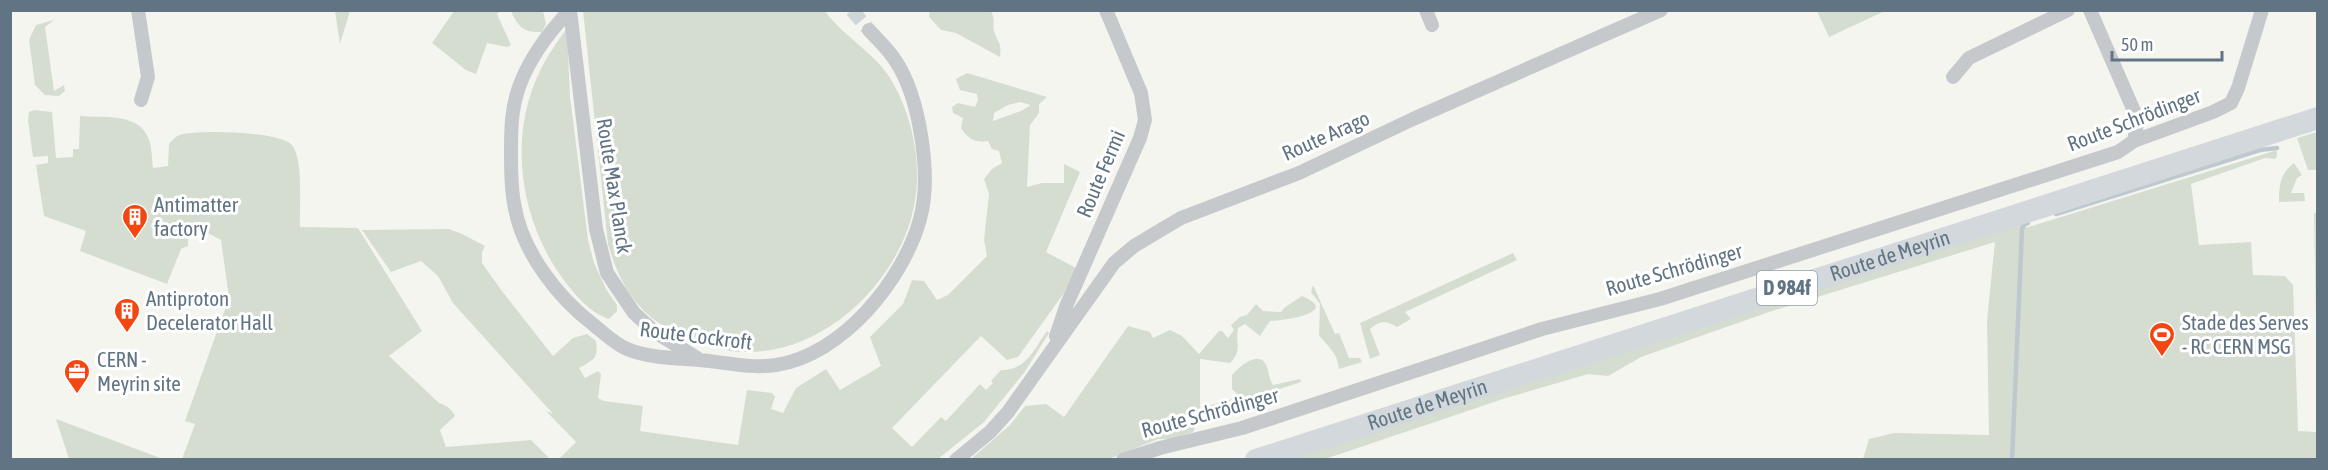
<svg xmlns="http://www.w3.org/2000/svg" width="2328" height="470" viewBox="0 0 2328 470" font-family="'Asap Condensed',sans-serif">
<rect width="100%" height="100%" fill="#f5f5f0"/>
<path fill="#d5ddd1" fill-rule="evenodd" d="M502,10L497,14L511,45L507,47L487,43L476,74L466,70L432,43L454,11Z
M335,11H350L340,44Z
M511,11H543L546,24L542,32C524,33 518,27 511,11Z
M583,11H825C844,38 877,53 893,83C909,111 918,147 917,180C915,267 832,355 743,352C726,352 706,345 690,339C642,320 622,292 608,244Z
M930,11H991C996,21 992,23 994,31C998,44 1002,42 1000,57L956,33L941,30L929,17Z
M1817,11H1885L1829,37Z
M54,20L45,27L54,91L64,85L65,91L59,96L45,95L35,85L29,40L36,25Z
M567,28L570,96L588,240L594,263L606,289L617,305V311L609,319C587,312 569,288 556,269C519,211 509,134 540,71C547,56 557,42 567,28Z
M967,73L1047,97L1039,104V113L1030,125L1027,187L1042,183H1064V164L1080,172L1046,252L1076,268L1064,293L1018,357L1007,360L981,336L892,428L912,447L941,417L946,421L980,384L986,390L993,383L991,381L1001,370C1026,371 1034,349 1047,331L1049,333L1024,373L984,422L938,459H559L576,442L546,411L553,414L453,303L438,276L421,261L391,272L362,230L449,229L462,234L485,246L482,252V263L502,291L553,356L573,338L587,334L596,341C599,359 593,360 579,368L585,378L598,371L601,374L598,398L604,401L643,406L640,431L738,445L747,390L772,393L775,397L771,409L783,413L796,388L826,369L840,390L881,366L870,337L903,304L912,280L924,281L937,300L948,295L987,256L984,240L989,194L984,179L992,169L1002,163L999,151L992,149L988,141C975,143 968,139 961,128L963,118L953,113L952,107L958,103L975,107L978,100L977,94L960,90L956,79ZM1020,102L1031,105L1021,111L993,121L994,113L1008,105Z
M34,110L52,112L56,158L73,157V149H79L80,116C103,118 140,112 149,140C152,148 152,159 153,168L168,166L169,144C173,139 177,135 183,134C203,130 280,131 292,145C304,160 299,208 300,227L358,228L422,331L389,356L439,403C447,406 451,408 455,416L440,430L446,447L531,440L550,459H182L195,424L185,421L229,298L221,240L198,228L188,240V246L181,249L167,284L80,251L86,231L44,216L36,165L48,163V156L33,157L28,120L29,112Z
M2317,132V170H2308L2297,138Z
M2274,151H2277V156L2275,159L2265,158L2191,184L2199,245L2251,242L2253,275L2285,276L2293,285L2298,431L2317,432V459H1863L1869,439L1894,433L1989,435L1987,320L1995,242L1772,311L1641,357L1608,376L1588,374L1506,398L1325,459L1288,460L2023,222L2022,229Z
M2294,163L2302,175L2297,178L2291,193H2304L2305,201L2279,202C2279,186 2280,173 2294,163Z
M2314,213H2318L2317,375Z
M1513,253L1517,260L1405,312L1411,319L1397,327C1385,320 1380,321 1370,329L1380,355L1370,359L1360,323Z
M1313,285L1335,334L1339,333L1349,358H1360L1362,362L1339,369C1338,353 1328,347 1319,335L1320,304L1311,292Z
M1302,296C1343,313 1281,321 1270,321L1260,336L1245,324L1238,328C1235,343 1243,350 1230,363L1200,359V408L1240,397L1232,389V375C1239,367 1260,348 1267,367C1269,373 1269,379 1273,385L1300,379L1301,382L1234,404L1202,413L1193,432L1173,439H1158L1109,459L970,460L1011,424L1025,406L1046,404L1064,417L1128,326L1150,332L1153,338L1170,330L1182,336L1199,354L1219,331H1222L1228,338L1234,330L1231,325L1240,317L1247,315L1256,304L1263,311L1281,312L1284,308Z
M56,419L163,459H69Z"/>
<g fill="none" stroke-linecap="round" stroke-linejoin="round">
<path stroke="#bdc9ce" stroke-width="4.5" d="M2056,214L2260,150L2277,148
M2012,460L2022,229L2025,224L2028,223"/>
<path stroke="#d0d5d5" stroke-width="14" stroke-dasharray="14 7" stroke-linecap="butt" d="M852,10L869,30"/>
<path stroke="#c6c9cc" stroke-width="14" d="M138,10L148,77L141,100
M570,10C549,32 529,59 519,87C511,109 511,131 511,154C511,171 511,187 514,203C521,251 558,298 595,326C605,334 615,344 627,349C649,358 676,358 699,360C725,362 750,369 776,365C842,355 903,281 920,219C932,176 920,97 895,60C888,49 878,40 869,30
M570,10L596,229L607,273L634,313L655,332L697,358
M1426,10L1432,25
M2090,10L2134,111L2137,123L2134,141
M1953,77L1969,58L2068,10
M1056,336L1067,304L1140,138L1145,120L1141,93L1106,10
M956,460L990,432L1008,412L1114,263L1134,246L1181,218L1299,173L1413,119L1661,10
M1123,460L1160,448L1242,428L1542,329L1660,299L2118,152L2134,141L2213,112L2231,103L2238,88L2262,10"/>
<path stroke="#d2d8dc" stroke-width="22" id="s1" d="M1256,460L2318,118"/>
</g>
<defs>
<symbol id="building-pin" viewBox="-11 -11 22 30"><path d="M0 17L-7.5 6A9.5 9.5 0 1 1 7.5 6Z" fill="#f34712" stroke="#fff"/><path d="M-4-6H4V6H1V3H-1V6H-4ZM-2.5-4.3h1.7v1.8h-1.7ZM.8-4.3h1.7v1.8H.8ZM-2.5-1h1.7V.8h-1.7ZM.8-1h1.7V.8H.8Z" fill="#fff"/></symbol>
<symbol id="stadium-pin" viewBox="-11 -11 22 30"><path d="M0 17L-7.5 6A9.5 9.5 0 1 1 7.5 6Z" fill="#f34712" stroke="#fff"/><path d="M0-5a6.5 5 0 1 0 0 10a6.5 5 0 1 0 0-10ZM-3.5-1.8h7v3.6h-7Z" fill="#fff"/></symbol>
<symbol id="office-pin" viewBox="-11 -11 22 30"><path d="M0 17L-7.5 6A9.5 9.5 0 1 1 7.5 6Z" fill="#f34712" stroke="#fff"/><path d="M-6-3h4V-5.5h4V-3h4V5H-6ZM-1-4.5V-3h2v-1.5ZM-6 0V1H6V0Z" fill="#fff"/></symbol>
</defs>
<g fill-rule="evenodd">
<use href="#building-pin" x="120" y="202" width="30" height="40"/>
<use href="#building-pin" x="112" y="296" width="30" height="40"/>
<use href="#stadium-pin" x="2147" y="320" width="30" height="40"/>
<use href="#office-pin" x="62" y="357" width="30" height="40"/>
</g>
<g text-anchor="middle" stroke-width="6" stroke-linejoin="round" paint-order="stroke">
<rect fill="#fff" stroke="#909ea9" stroke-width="1.5" x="1757" y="271" width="60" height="34" rx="4.5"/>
<g font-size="20" font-weight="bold" fill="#617484">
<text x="1787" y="295">D 984f</text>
</g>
<g font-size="21" fill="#617484" stroke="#fff">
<text transform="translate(2134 120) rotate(-21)" y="7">Route Schrödinger</text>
<text transform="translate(1326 136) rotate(-24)" y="7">Route Arago</text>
<text transform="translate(1101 174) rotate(-67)" y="7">Route Fermi</text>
<text transform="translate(614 186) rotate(81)" y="7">Route Max Planck</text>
<text dy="7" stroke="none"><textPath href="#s1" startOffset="666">Route de Meyrin</textPath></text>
<text transform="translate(1674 270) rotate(-16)" y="7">Route Schrödinger</text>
<text transform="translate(696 336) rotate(7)" y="7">Route Cockroft</text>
<text dy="7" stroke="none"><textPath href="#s1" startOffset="180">Route de Meyrin</textPath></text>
<text transform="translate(1210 413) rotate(-15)" y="7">Route Schrödinger</text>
</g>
<g font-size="21" fill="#617484" stroke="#fff" text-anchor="start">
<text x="154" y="212">Antimatter<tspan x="154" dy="24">factory</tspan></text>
<text x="146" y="306">Antiproton<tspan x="146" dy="24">Decelerator Hall</tspan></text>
<text x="2182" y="330">Stade des Serves<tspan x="2182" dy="24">- RC CERN MSG</tspan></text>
<text x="97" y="367">CERN -<tspan x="97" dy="24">Meyrin site</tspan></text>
</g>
</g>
<rect width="2328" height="470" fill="none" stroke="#617484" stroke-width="24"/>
<path d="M2112 51v9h110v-9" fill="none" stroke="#617484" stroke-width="3"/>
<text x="2121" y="51" font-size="18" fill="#617484" stroke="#ffffff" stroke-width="4.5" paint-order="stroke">50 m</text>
</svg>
